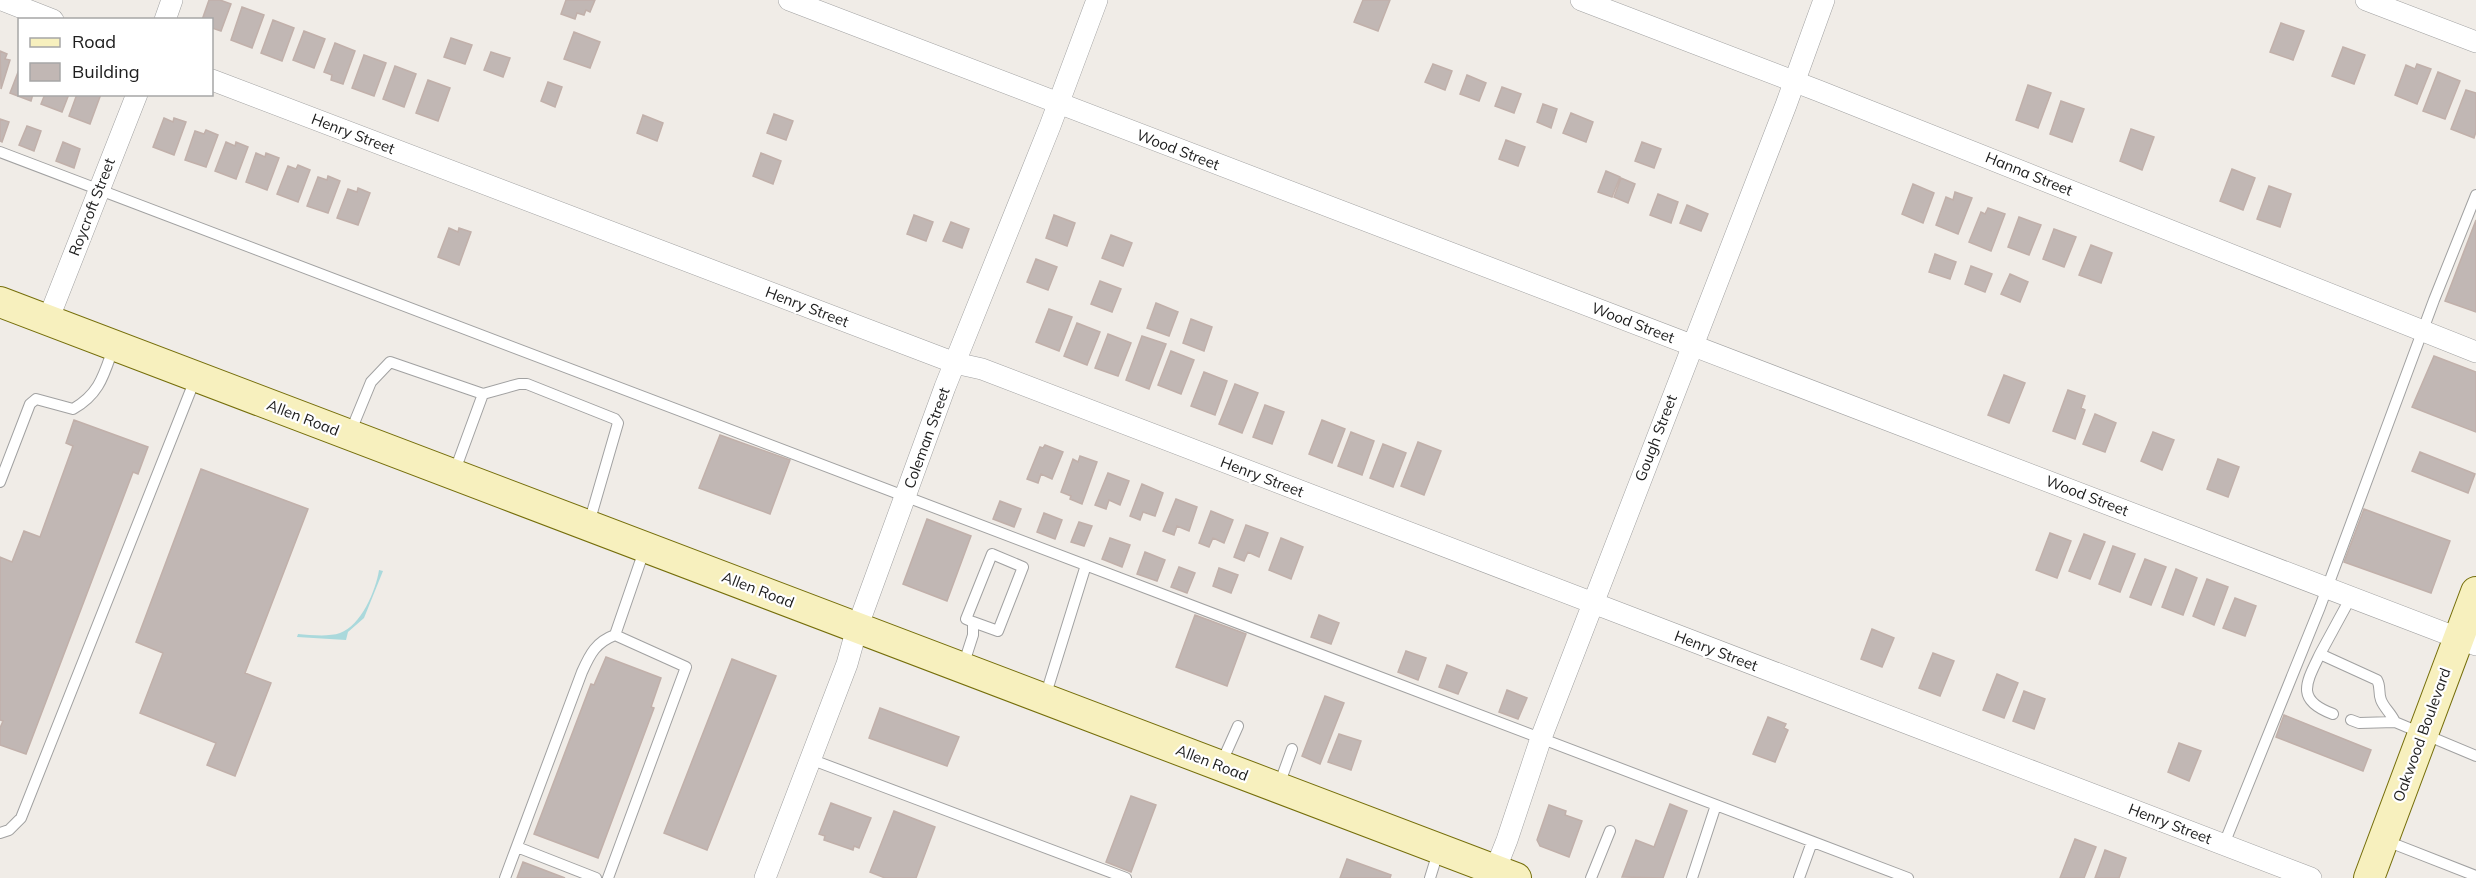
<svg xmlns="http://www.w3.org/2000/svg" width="2476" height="878" viewBox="0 0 2476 878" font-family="Mulish,sans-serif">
<rect width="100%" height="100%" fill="#f0ece7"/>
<path fill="#aad9dc" d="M379,570L383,571L364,618L348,632L346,640L297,637L298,634C310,635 329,637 340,633C361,626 376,590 379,570Z"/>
<path fill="#c1b7b4" stroke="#c1b0aa" stroke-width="1.5" d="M209,0H220L231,4L221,31L212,28V20H202Z
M566,0H595L590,12L586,10L584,15L577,13L575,19L561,14Z
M1363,0H1390L1378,31L1354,22Z
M242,7L264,15L252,48L231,40Z
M273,20L294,28L282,61L261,53Z
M2281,23L2304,31L2293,60L2270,52Z
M304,31L325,39L314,68L293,60Z
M574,32L600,42L590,68L564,59Z
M451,38L472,45L465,64L444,57Z
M335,43L355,51L343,84L331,80L332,75L324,72Z
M2343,47L2365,55L2354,84L2332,76Z
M0,51L7,54L5,59L10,60L1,89Z
M491,52L510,58L503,77L484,70Z
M364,55L386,63L374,96L352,88Z
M1433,64L1452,71L1445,90L1425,82Z
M2417,64L2431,69L2417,104L2395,95L2406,65L2415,69Z
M395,66L416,74L404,107L383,99Z
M20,67V94H33L31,101L10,93Z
M2438,72L2460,81L2445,119L2423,111Z
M1467,75L1486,83L1479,101L1460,94Z
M428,80L450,88L438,121L416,113Z
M548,82L562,87L555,107L541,101Z
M2028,85L2051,93L2038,128L2016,120Z
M1502,87L1521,94L1514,113L1495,106Z
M2466,90L2476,93V132L2474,138L2451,129Z
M45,94H69L62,112L41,104Z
M77,94H101L90,124L69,116Z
M2061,101L2084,109L2072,142L2050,134Z
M1543,104L1557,109L1551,128L1537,122Z
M1571,113L1593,122L1586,142L1563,133Z
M774,114L793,121L786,140L767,133Z
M643,115L663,123L657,141L637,133Z
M164,118L173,122L174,118L186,122L174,155L153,147Z
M0,119L9,122L2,142L0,141Z
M27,126L41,131L34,151L19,145Z
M2131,129L2154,137L2142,170L2120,161Z
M206,130L218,135L206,167L185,160L195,131L204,134Z
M1506,140L1525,147L1518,166L1499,159Z
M63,142L80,149L74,168L56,161Z
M226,142L235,146L236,142L248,147L236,179L215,171Z
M1642,142L1661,149L1654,168L1635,161Z
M256,153L265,157L266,153L279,158L267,190L246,182Z
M761,153L781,161L773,184L753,176Z
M298,165L310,170L298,202L277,194L288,166L296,169Z
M2232,169L2255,178L2243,210L2220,201Z
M1606,171L1620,177L1612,197L1598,192Z
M328,176L340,181L328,213L307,206L318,177L327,180Z
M1621,178L1635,184L1628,203L1614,197Z
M1913,184L1934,193L1923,223L1902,214Z
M2269,186L2291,194L2280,227L2257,219Z
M358,188L370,193L358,225L337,218L348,189L357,192Z
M1955,192L1972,198L1958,234L1936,225L1946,197L1953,200Z
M1658,194L1678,202L1671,223L1650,215Z
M1687,205L1708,214L1701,231L1680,223Z
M1988,208L2005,214L1991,251L1969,242L1981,212L1985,214Z
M914,215L933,222L926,241L907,234Z
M1054,215L1075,223L1067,246L1046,238Z
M2019,217L2041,225L2029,255L2008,247Z
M2476,220V312L2445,301Z
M951,222L969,229L962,248L943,241Z
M449,228L458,232L459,228L471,232L459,265L438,257Z
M2054,229L2076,237L2064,267L2043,259Z
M1111,235L1132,243L1123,266L1102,258Z
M2091,245L2112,253L2101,283L2079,275Z
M1935,254L1956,262L1950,279L1929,272Z
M1036,259L1057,267L1048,290L1027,282Z
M1971,266L1992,274L1985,292L1965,284Z
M2010,274L2028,282L2020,302L2001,294Z
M1100,281L1121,289L1112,312L1091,304Z
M1156,303L1178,312L1169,336L1147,328Z
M1049,309L1072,317L1059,351L1036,342Z
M1191,319L1212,327L1204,351L1183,343Z
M1077,323L1100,332L1087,365L1064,356Z
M1108,334L1131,343L1118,376L1095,368Z
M1142,336L1166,344L1149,389L1126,380Z
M1171,351L1194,360L1181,394L1158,385Z
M2434,356L2476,372V432L2412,407Z
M1204,372L1227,381L1215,415L1191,406Z
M2004,375L2025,383L2009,423L1988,415Z
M1235,384L1258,393L1242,433L1219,424Z
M2068,390L2085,396L2081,408L2085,410L2075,439L2053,431Z
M1265,405L1284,412L1272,444L1253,437Z
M2095,414L2116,423L2105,452L2083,444Z
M74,420L148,447L138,474L133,472L26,754L0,745V728L3,721L0,720V557L12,562L24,531L40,537L73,446L66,443Z
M1322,420L1345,429L1332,463L1309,454Z
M1351,432L1374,441L1362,475L1338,466Z
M2153,432L2174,440L2162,470L2141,461Z
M720,435L790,460L770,514L699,488Z
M1418,442L1441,451L1424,495L1401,486Z
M1383,444L1406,453L1393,487L1370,478Z
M1045,445L1063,452L1052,479L1041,474L1038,483L1027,479L1040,447L1043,448Z
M2420,452L2475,474L2468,493L2412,471Z
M1080,456L1097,462L1082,504L1070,499L1071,496L1061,492L1073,459L1078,462Z
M2218,459L2239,467L2228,497L2207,489Z
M201,469L308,509L245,673L271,683L235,776L207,765L216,743L140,713L163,653L136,642Z
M1108,473L1129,481L1120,505L1109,500L1106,509L1095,505Z
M1142,484L1163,493L1155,516L1143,512L1140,520L1130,516Z
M1176,499L1197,507L1189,531L1177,526L1174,535L1163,531Z
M1000,501L1021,509L1014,527L993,519Z
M2364,509L2450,541L2431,593L2344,562Z
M1211,511L1233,520L1224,543L1213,538L1209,547L1199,543Z
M1044,513L1062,520L1055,539L1037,532Z
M927,519L971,536L947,601L903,584Z
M1079,522L1092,526L1084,546L1071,542Z
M1246,525L1268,533L1259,557L1248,552L1244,561L1234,557Z
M2050,533L2071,541L2057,578L2036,570Z
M2084,534L2105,542L2090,579L2069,571Z
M1110,538L1130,545L1122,567L1102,559Z
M1281,538L1303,547L1291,579L1269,570Z
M2113,546L2135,554L2120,592L2099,584Z
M1145,552L1165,560L1157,581L1137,574Z
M2145,559L2166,567L2151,605L2130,597Z
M1179,567L1195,573L1187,593L1171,587Z
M1219,568L1238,575L1231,593L1213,586Z
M2176,569L2197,578L2183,615L2162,607Z
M2207,579L2228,587L2214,625L2193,616Z
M2235,598L2256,606L2245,636L2223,628Z
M1195,615L1246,634L1227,686L1176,667Z
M1319,615L1339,623L1331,644L1311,637Z
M1872,629L1894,638L1882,667L1861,659Z
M1406,651L1426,658L1418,680L1398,672Z
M1933,653L1954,661L1940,696L1919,688Z
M606,657L661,678L651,707L654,708L598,858L534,834L591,684L594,685Z
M732,659L776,676L707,850L664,833Z
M1447,665L1467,673L1458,694L1439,687Z
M1997,674L2018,683L2004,718L1983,710Z
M1507,690L1527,698L1518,719L1499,712Z
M2024,691L2045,699L2034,729L2013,721Z
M1325,696L1344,703L1320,764L1302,756Z
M880,708L959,737L947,766L869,738Z
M2284,715L2371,750L2363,771L2276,737Z
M1768,717L1786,724L1784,728L1788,730L1775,762L1753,754Z
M1339,734L1361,741L1351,770L1328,762Z
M2179,743L2201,751L2189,781L2168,772Z
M1131,796L1156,805L1131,872L1106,862Z
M831,803L871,818L859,848L854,846L853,850L824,840L825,836L819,834Z
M1670,804L1687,811L1663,878L1622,877L1636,840L1654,847Z
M1549,805L1566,811L1565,815L1582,821L1569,857L1540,846L1537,840Z
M894,811L935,827L916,878H885L870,872Z
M2075,839L2096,847L2084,878H2060Z
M2105,850L2126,858L2119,878H2095Z
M1347,859L1391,875L1390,878H1340Z
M523,862L565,878H517Z"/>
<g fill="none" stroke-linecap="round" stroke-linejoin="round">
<defs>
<path id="lane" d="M0,152L1908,878
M350,433L371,382L390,362L483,394L519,384H527L615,419L618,423L589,523
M454,473L483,394
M0,482L30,404L36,399L73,409C100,394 104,374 114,346
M2320,654L2351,597
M963,666L973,635V622L966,619L992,554L1023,567L998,631L973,622
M1045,697L1086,565
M2333,714C2295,700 2306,683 2320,654L2377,680C2381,687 2378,692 2381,700C2384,708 2391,713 2395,722
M2351,720L2359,723L2395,722L2476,756
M810,759L1126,878
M1221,764L1238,726
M1279,785L1292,749
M0,833L9,830L21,818L196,377
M2384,840L2476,876
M2224,844L2320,607L2434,300L2476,195
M517,847L596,878
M505,878L582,672C590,654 596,642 615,635L645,548
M608,878L686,667L615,635
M1430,878L1439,849
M1591,878L1610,831
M1692,878L1716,805
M1799,878L1812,842"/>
<path id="street" d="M2,0L53,20
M789,0L2476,645
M1581,0L1819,91L2476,352
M2366,0L2476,42
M165,20L172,0
M212,80L955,363L982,369L2311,878
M48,320L137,94
M765,878L847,664L857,628L945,387L1050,126L1097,0
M1492,878L1507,840L1541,738L1786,105L1824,0"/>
<path id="secondary" d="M0,302L1516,878
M2369,878L2476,592"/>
</defs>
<use href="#lane" stroke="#a1a1a1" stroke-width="12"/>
<use href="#street" stroke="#a1a1a1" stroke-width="22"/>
<use href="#secondary" stroke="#756e0a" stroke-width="32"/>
<use href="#lane" stroke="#fff" stroke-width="10"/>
<use href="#street" stroke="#fff" stroke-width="21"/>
<use href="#secondary" stroke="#f7f0be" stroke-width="30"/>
</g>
<g text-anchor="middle" stroke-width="4.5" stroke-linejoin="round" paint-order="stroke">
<g font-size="15" fill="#202020" stroke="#fff">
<text transform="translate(353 134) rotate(21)" y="5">Henry Street</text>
<text transform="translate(1178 150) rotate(21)" y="5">Wood Street</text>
<text transform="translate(2029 174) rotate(22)" y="5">Hanna Street</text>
<text transform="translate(92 207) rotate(-69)" y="5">Roycroft Street</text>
<text transform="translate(807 307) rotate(21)" y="5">Henry Street</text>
<text transform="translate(1633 323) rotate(21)" y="5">Wood Street</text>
<text transform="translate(303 418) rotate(21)" y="5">Allen Road</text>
<text transform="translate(927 438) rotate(-70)" y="5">Coleman Street</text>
<text transform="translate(1656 438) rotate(-69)" y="5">Gough Street</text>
<text transform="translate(1262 477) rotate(21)" y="5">Henry Street</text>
<text transform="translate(2087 496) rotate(21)" y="5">Wood Street</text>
<text transform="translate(758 590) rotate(21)" y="5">Allen Road</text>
<text transform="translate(1716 651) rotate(21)" y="5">Henry Street</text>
<text transform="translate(2422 735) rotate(-70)" y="5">Oakwood Boulevard</text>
<text transform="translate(1212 763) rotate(21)" y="5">Allen Road</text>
<text transform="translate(2170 824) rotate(21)" y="5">Henry Street</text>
</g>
</g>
<rect x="18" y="18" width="195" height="78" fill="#ffffff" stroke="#a6a6a6" stroke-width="1.5"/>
<rect x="30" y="38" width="30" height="9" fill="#f7f0be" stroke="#a6a6a6" stroke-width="1.5"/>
<text x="72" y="48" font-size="18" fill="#202020">Road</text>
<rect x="30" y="63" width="30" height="18" fill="#c1b7b4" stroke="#a6a6a6" stroke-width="1.5"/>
<text x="72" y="78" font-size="18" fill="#202020">Building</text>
</svg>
